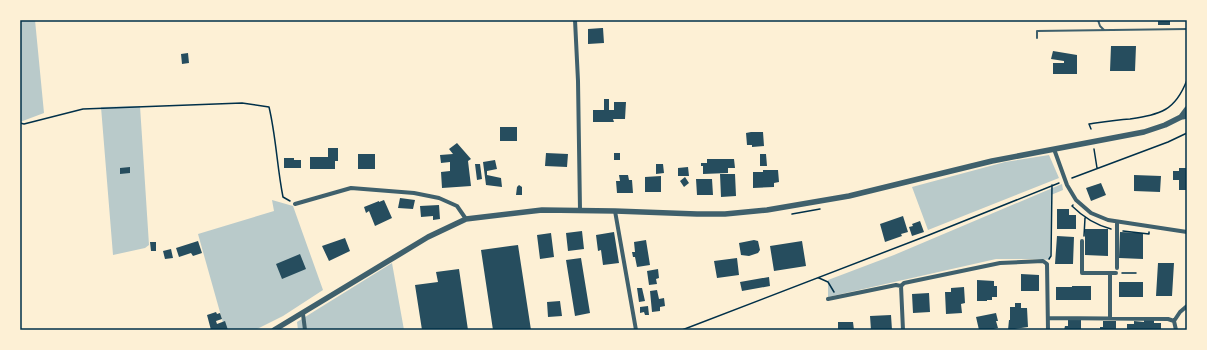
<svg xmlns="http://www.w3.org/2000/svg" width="1207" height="350" viewBox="0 0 1207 350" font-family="Bitter,serif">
<rect width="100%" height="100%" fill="#fdf0d5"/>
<path fill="#b9caca" d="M20,20H35L44,113L20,122Z
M140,106L149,245L145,248L113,255L101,107Z
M1049,155L1059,178L928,230L912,187L1005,162Z
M1062,184L1063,190L1051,195L1050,260L1039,259H996L828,297V280L894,255Z
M272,200L293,206L323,290L283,316L255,330H225L198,234L274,211Z
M392,263L404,330H298L297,322Z"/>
<path fill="#264d5e" d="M1158,20H1170V25H1158Z
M602,28H603L604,43L588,44V29Z
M1111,46H1136L1135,71H1110Z
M1053,51L1077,55V74H1053V63H1064V61L1051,59Z
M188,53L189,63L182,64L181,54Z
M604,99H609V110H614V102H626L625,119H613L614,122H593V110H604Z
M500,127H517V141H500Z
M751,132H763L764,146L752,147V145H747L746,133Z
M457,143L471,159L468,161L471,186L442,188L441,172L450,171V162L441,163L440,155L453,154L449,149Z
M328,148H338V161H335V169H310V157H328Z
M546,153L568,154L567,167L545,166Z
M614,153H620V160H614Z
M358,154H375V169H358Z
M760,154H766L767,166H760Z
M284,158H294V160H301V168H284Z
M707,159H734L735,168H728V173L703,174V166H701V163H707Z
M495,160L497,169L487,171V175L501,178L502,187L486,185L483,162Z
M475,164H480L482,179L477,180Z
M656,164H663L664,173L656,174Z
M130,167V173L120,174V168Z
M688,167L689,176H678V168Z
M1179,168H1187V190H1179V180H1173V171H1179Z
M763,170H778L779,182L774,183V187L753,188V172H763Z
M720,174H735L736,196L721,197Z
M619,175H628L629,180H632L633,193H617L616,181H620Z
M1134,175L1161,176L1160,192L1134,191Z
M661,176V192H645V177Z
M685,177L689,183L684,187L680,181Z
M696,179H712L713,195H697Z
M1101,183L1106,195L1091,201L1086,188Z
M519,185L522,187V195H516L517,187Z
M400,198L415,200L413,209L398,208Z
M384,200L392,218L375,226L369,211L366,213L364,207L379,201V202Z
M439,205L440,219L433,220V216L421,217L420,206Z
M1057,209H1069V215H1076V229H1057Z
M903,216L908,232L901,234L902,236L885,242L880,224Z
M920,221L924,232L912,236L909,227L913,226L912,224Z
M1085,229H1108V256L1085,255Z
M582,231L584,249L568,251L566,233Z
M614,232L619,263L603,265L601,250L598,251L596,235Z
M1120,232L1143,233V259L1119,258Z
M551,233L554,257L540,259L537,235Z
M1057,236L1074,237L1073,264H1055Z
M345,238L350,251L329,261L322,246Z
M646,240L650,265L637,267L635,257H633L632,252H635L634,242Z
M754,240L758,241L760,250L758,253L749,256L741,255L739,243Z
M198,241L202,253L193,256L191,253L179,257L176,248Z
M802,241L806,266L774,271L770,246Z
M150,242H156V251H151Z
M518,245L531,330H493L481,250Z
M171,249L173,258L165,259L163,251Z
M300,254L306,269L282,279L276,264Z
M581,258L590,313L575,316L566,260Z
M737,258L739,275L717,278L714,261Z
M1158,263H1174L1172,296H1156Z
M459,269L468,330H422L415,285L438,282L436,272Z
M658,269L659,278L656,279L657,284L649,285L647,271Z
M1021,274L1039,275V291H1021Z
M769,277L770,286L742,291L740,282Z
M977,280L994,281V286H997V297H992V300H987V301H977Z
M1119,282H1143V297H1119Z
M1072,286H1091V300H1056V287H1072Z
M964,287L965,303L961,304L962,313L946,314L945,292H951V288Z
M637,288H642L645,301L639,302Z
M657,290L659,299L664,298L665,306L660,307V311L652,312L650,291Z
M929,293L930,312L913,313L912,294Z
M560,301L562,316L548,317L547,302Z
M1015,303H1021V308H1027L1028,327L1008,330L1009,320H1010V307H1015Z
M648,306L649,315H645L644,312L640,313V307Z
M216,312L217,314L220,313L222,319L216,321L217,324L225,321L228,330H211L207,315Z
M996,313L998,321H996L998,328L989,330H979L976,317Z
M891,315L892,330H871L870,316Z
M1144,319L1154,320V323H1161V330H1127V324H1134V321L1144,322Z
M1068,320H1081V330H1064L1065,326H1068Z
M1103,321H1116V330H1100V327H1103Z
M838,322H853L854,330H838Z"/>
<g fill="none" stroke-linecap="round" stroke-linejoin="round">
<path stroke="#003049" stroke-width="1.5" d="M20,123L24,124L83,109L242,103L269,107C276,136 277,167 283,197L290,201
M1091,129L1089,124C1103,122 1116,120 1130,119C1161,114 1175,111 1187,80
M1094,149L1097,168
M1072,178L1168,142L1187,133
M1073,205L1072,206C1084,218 1096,225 1111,229
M792,214L820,209
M1123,231L1149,234V232
M1084,236L1085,218
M1049,259L1051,256L1052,185
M1122,273H1136
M819,278L828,282L834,292
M682,330L929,235L1059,183"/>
<path stroke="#3f606c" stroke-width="2" d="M1098,20L1100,26L1104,30
M1037,38V31L1187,29"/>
<path stroke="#3f606c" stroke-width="4" d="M575,20L578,81L580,210
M1054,149L1067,185L1076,200L1091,213L1108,220L1187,232
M295,204L351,188L414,193L439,198L457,206L466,219
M615,211L636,330
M1082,241V273H1116
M1117,268V222
M1110,273V318
M901,286L903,330
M828,299L896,285L901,286L904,283L1000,263L1043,261L1047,264L1048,330
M303,314L305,330
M1048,318L1168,319L1174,321L1176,330
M1174,321L1180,312L1187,306"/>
<path stroke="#3f606c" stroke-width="5.5" d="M1181,117L1187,109
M274,330L428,237L466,219L542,210L615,211L697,214H725L767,210L849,196L992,161L1144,132L1165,125L1181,117L1187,116"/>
</g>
<rect width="1207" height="350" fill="none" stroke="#fdf0d5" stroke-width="42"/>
<rect x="21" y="21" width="1165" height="308" fill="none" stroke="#003049" stroke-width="1.5"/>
</svg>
